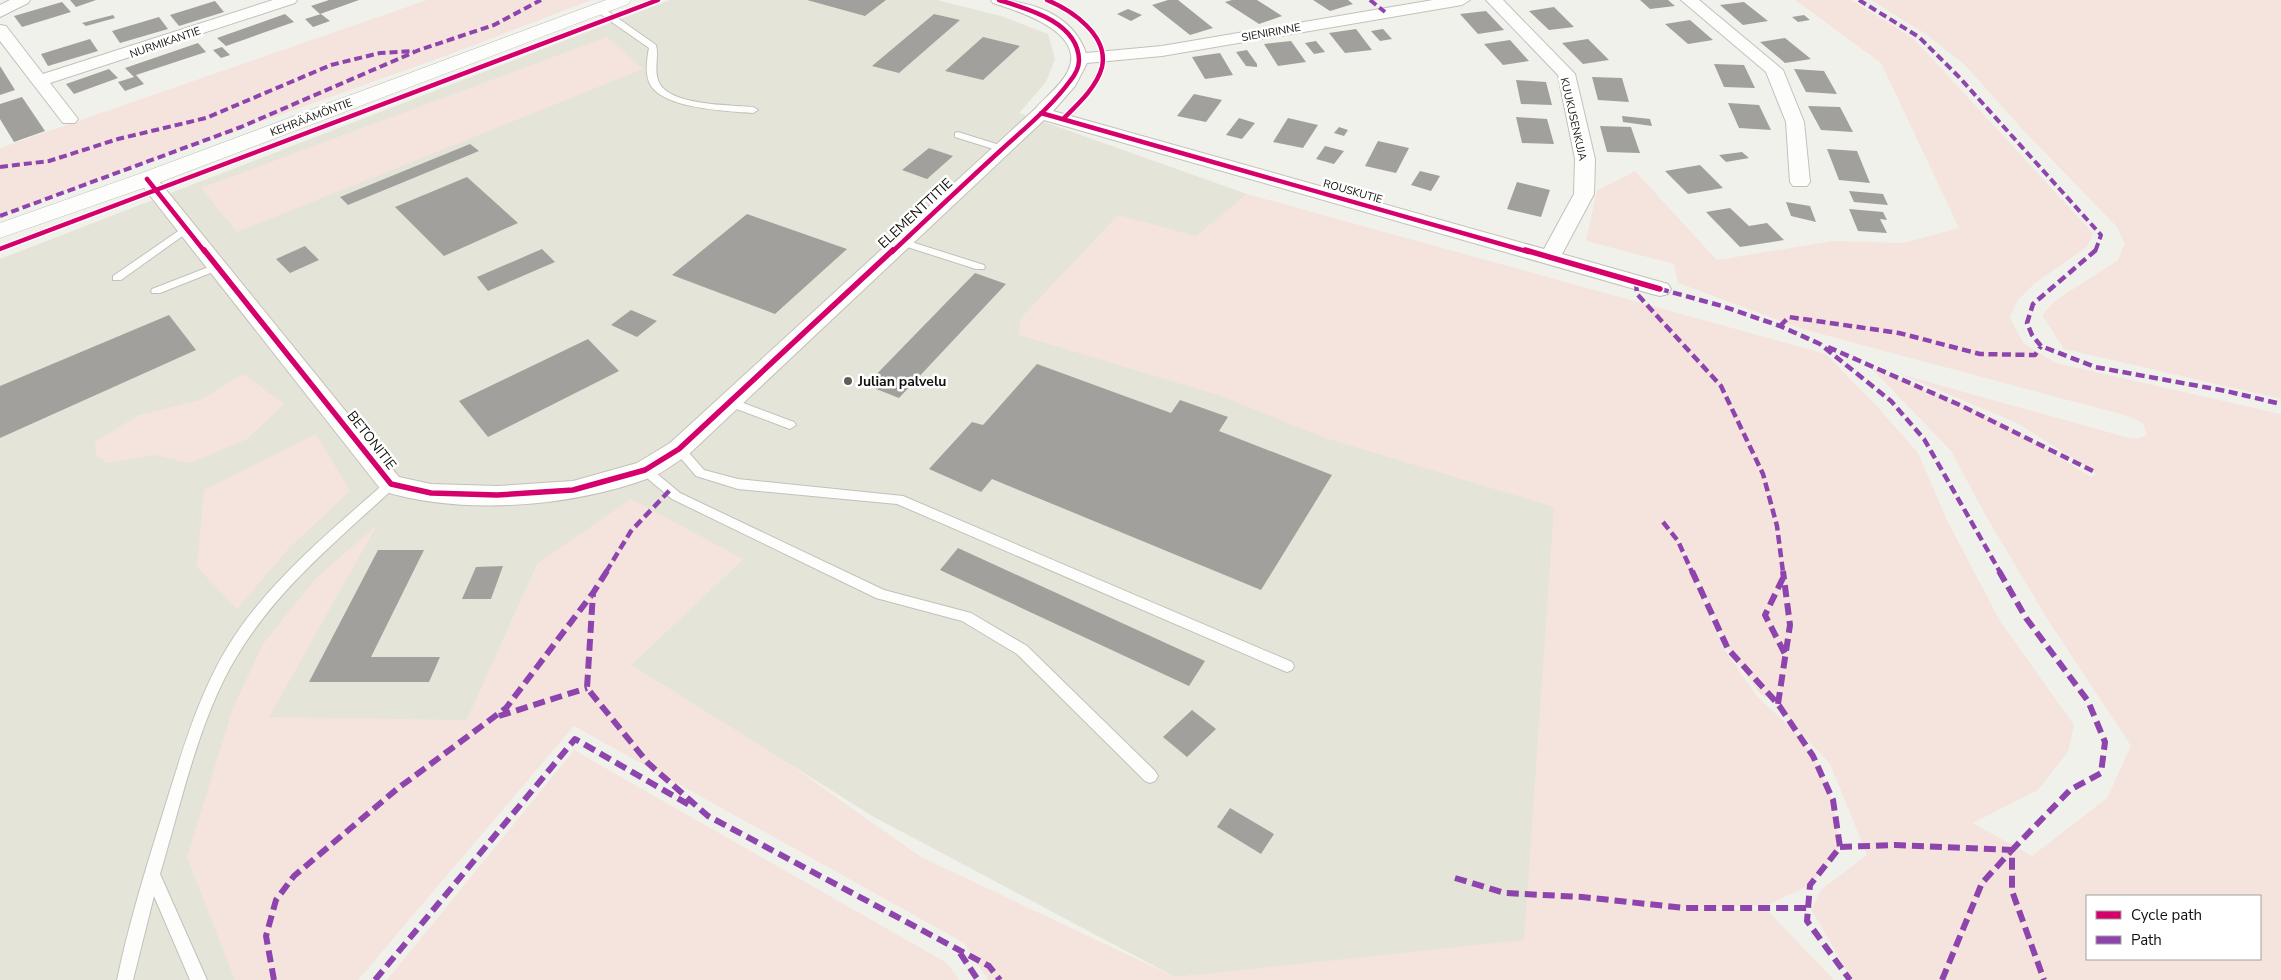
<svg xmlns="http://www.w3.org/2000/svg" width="2281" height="980" viewBox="0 0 2281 980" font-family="'Nunito Sans',sans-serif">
<rect width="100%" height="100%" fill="#f1f1eb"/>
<path fill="#e5e4d8" d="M670,0H937L1001,16L1048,34L1055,59L1046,82L1019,113L1247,194L1200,268L1708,431L1569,943L1175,977L874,817L631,665L743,559L538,563L467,720L260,980H0V259Z"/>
<path fill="#f5e4dd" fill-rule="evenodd" d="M427,0H592L448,55L0,215V148Z
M1795,0H1851L1913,38L2093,233L2087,247L2035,283L2018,300L2010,317L2023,343L2056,363L2281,414V980H1852L1811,909L1822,889L1867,855L1830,764L1798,730L1778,704L1760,694L1728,649L1679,537L1678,541L1724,649L1756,695L1794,731L1813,756L1833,800L1840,847L1810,885L1767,905L1687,908L1768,911L1834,980H988L964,943L574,726L358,980H235L187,857L233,708L263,644L316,578L377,525L269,717L467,720L538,563L631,499L743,559L631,665L785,761L921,857L1175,977L1524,940L1554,507L1325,438L1221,396L1019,335L1020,319L1118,215L1196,236L1247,194L1826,354L1875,404L1918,453L1948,522L2000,621L2074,725L2068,752L2038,790L1973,823L2032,856L2107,798L2131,746L2048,620L1987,518L1951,451L1872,369L1974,409L2012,428L2091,477L2096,475L2093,471L2017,423L1900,374L2133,439L2147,436L2143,423L2128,416L1802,329L1678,283L1674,264L1586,241L1597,190L1635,171L1717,260L1832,241L1903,243L1959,228L1881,63ZM2087,896H2260V959H2087Z
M1871,0H2281V399L2064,349L2042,315L2056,300L2118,260L2125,243L2116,226L2023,130L1965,65L1927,35Z
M607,37L643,69L237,232L201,188Z
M243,374L284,404L247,439L190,463L155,455L107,463L96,455L95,442L139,415L200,400Z
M316,434L350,491L289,548L237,609L197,567L204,490Z
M574,750L947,963L959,980H387Z"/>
<path fill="#a1a09c" d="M70,0H96L76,7Z
M329,0H359L320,14L311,6Z
M807,0H886L865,16Z
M1168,0H1178L1213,28L1190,35L1152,5Z
M1232,0H1257L1282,16L1259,24L1225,2Z
M1313,0H1348L1353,4L1330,11Z
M1640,0H1668L1675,6L1650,9Z
M215,1L224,12L179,26L170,15Z
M62,2L71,12L22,27L14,16Z
M1744,2L1768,21L1743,25L1720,5Z
M1554,7L1574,27L1549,30L1529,11Z
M1128,9L1142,15L1131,21L1117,14Z
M1486,11L1504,30L1478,34L1460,14Z
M285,14L294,22L226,46L217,38Z
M321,14L330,21L313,27L305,19Z
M934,14L960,20L899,73L872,66Z
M113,15L115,18L86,26L82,23Z
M1804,15L1810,20L1798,22L1792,17Z
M159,17L168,29L120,43L112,31Z
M1690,20L1713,40L1688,44L1665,24Z
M1356,29L1372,50L1345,53L1329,33Z
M1383,29L1392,39L1380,41L1371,31Z
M983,37L1020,46L983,80L945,71Z
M1785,38L1811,59L1785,63L1760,42Z
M90,39L98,51L48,66L41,54Z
M1588,39L1609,60L1583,64L1562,43Z
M1510,40L1529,61L1503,65L1484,44Z
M1291,41L1306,62L1278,66L1264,44Z
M1316,41L1325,52L1314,54L1305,43Z
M198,43L206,52L136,75L144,84L125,91L118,82L134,77L125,68Z
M222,47L230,55L221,58L213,50Z
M1247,50L1257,64V67L1246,66L1236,52Z
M1220,53L1233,75L1205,79L1192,57Z
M1714,64L1744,65L1755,88L1724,87Z
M0,66L15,90L0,95Z
M109,69L118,78L74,94L66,84Z
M1794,69L1824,71L1837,94L1806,92Z
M1592,77L1622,78L1629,102L1598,100Z
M1516,80L1546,82L1552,105L1521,104Z
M1194,94L1222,100L1206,122L1177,116Z
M22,97L45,131L14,142L0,119V104Z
M1728,103L1759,105L1771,130L1739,128Z
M1808,106L1840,107L1853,132L1821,130Z
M1622,116L1650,119L1652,126L1623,122Z
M1516,117L1547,119L1554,144L1522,143Z
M1239,118L1255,123L1242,139L1226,135Z
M1288,118L1318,125L1303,148L1273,142Z
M1600,126L1631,127L1640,153L1607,152Z
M1339,127L1348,130L1344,136L1334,133Z
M1378,141L1409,148L1396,173L1365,166Z
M470,144L479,151L348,205L340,197Z
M1325,146L1344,151L1334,164L1316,159Z
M929,148L953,156L927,179L902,170Z
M1827,149L1857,151L1870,183L1839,180Z
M1742,152L1749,158L1726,162L1719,155Z
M1700,165L1723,188L1688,194L1665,171Z
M1420,171L1440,176L1431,191L1411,185Z
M467,177L518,223L444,256L395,207Z
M1517,182L1550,190L1541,217L1507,209Z
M1849,191L1883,194L1888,205L1854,202Z
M1786,202L1810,206L1816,222L1791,216Z
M1730,208L1749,226L1767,223L1784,240L1740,247L1706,212Z
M1849,209L1883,212L1887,220L1880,219L1887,233L1858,231Z
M747,214L847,249L775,314L672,275Z
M305,246L319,260L290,273L276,259Z
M542,249L555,262L488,291L477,277Z
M975,273L1006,284L899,398L866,385Z
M631,310L657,321L637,337L611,325Z
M169,315L196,350L0,438V386Z
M588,339L619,371L488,437L459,401Z
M1037,364L1171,413L1180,400L1228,417L1219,431L1332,475L1261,590L992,479L981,492L929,469L972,422L983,425Z
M958,548L1205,661L1189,686L940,570Z
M378,550H424L371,657H440L429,682H309Z
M503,566L491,599H462L476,567Z
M1192,710L1216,729L1187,757L1163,737Z
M1230,808L1274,834L1261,854L1217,827Z"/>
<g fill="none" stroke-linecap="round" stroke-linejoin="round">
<defs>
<path id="lane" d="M596,7H602L656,45C659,56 654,68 658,80C666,106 731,105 753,107L758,110L753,113C728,111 660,109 649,82C645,71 647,59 649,48L596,11Z
M958,132L1006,147L1008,149L1003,152L955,137V133Z
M187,225L191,226V230L121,280H113V276Z
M902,239L984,265L985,267L984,269H976L898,244L897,242Z
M219,263L223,264V268L160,293H152L151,291L152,289Z
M730,398L794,422L796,425L790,429L726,405L724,402Z
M679,445L683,446L704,470L738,479L903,496L1292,662L1294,666L1292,670L1287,672L1282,670L897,504L738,489L696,476L673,449Z
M645,465L649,467L680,493L884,590L971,613L1027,646L1155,771L1158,776L1155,781L1150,783L1145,781L1017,654L962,621L876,598L672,499L641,473L639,470Z
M391,479L397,484L395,487C339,539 277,589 237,656C199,718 181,804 160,874L207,980H190L154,896L133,980H117C129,923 146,868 163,813C183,749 201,683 240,628C280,572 335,527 387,481Z"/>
<path id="street" d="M10,0H30L28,3L0,17V5Z
M273,0H297L295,3L50,83L78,119L75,123H63L0,41V25L6,26L43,74Z
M991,0C1029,0 1072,13 1086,53L1162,46L1433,0H1470L1462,5L1162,56L1087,63L1075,86L1053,111L1544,249L1574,194L1575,159L1558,75L1486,0H1503L1575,74L1595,159L1594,194L1562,254L1668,284L1671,289L1668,294L1660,296L1652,294L1044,120L688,455C676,462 664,472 652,477C572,507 465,516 382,491L137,179L140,175H154L399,477L431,484L497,486L573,481L637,463L670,443L1035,109C1045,97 1061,86 1068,71C1087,32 1018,11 993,3Z
M1681,0H1699L1783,70L1804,122L1810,182L1807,186H1793L1790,182L1786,122L1766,72Z"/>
<path id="secondary" d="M606,0H631L628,4L155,184L0,238V223L139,174Z"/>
</defs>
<use href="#lane" stroke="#c1c1bc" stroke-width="2"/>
<use href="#street" stroke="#c1c1bc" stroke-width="2"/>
<use href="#secondary" stroke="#c1c1bc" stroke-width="1"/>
<use href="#lane" fill="#fdfdfc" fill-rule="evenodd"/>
<use href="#street" fill="#fdfdfc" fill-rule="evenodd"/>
<use href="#secondary" fill="#fdfdfc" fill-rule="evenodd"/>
<path stroke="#8e44ad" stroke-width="4" stroke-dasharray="8 4" stroke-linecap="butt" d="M1370,0L1385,12
M1859,0L1919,37L1959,77L2101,235L2095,252
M0,167L49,161L118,139L206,118L331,65L380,53L414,51
M0,216L241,127L419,50L494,25L541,0"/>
<path stroke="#8e44ad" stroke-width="4.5" stroke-dasharray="9 4.5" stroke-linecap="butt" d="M2096,250L2033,304L2027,323L2032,335L2041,346L2095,367L2226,391L2281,404
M1636,282L1637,294L1721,386L1763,474L1777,526L1783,572
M1660,289L1722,306L1780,326L1820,344L1891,401L1924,439L2000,572
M1780,326L1789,317L1899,333L1980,354L2035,355L2041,346
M1828,347L1962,406L2093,471
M1663,522L1678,541L1692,572
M606,572L631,531L670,490"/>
<path stroke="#8e44ad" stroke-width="6" stroke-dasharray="12 6" stroke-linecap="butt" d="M607,571L593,593L587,688L648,763L708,816L989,966L1000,980
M1692,571L1728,649L1778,704L1813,756L1833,800L1840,847L1810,885L1807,921L1850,980
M1999,571L2026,618L2088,701L2105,742L2101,773L2070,790L2012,850V891L2044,980
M1783,578L1765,615L1786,656
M1778,704L1790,625L1783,571
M499,716L587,688
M1840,847L1895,845L2012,850
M1455,878L1505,893L1582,897L1685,908H1807
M960,953L978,980
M274,980L266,936L276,900L294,876L397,789L506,708L593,593
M375,980L575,739L691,806
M1942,980L1982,883L2012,850"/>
<defs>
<path id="cycleway-far1" d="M1047,0C1071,10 1109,35 1102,67C1097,87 1077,105 1063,119
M1041,113L1529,252
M147,179L205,252
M0,249L658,0
M892,252C928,218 964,184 1000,151C1024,129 1051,107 1070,81C1075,75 1079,68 1079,60C1078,22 1028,9 999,0"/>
<path id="cycleway" d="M204,250L391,484L431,493L497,495L573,490L645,470L679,449L893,250
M1525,250L1660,289"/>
</defs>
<use href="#cycleway-far1" stroke="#fff" stroke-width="7"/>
<use href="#cycleway" stroke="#fff" stroke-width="9"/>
<use href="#cycleway-far1" stroke="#d6006c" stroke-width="4.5"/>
<use href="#cycleway" stroke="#d6006c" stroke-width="5.5"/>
</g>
<circle fill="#5f5f5a" stroke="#fff" stroke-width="2" cx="848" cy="381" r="5"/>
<g text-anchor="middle" stroke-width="5" stroke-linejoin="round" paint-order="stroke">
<g font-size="11" fill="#10100c" stroke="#fff">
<text transform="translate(1271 32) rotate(-10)" y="4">SIENIRINNE</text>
<text transform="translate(165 42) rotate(-19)" y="4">NURMIKANTIE</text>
<text transform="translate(311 117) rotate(-21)" y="4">KEHRÄÄMÖNTIE</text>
<text transform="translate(1574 119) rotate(77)" y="4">KUUKUSENKUJA</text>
<text transform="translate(1353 191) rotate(16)" y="4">ROUSKUTIE</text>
</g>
<g font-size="14" fill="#10100c" stroke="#fff">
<text transform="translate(915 213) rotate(-43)" y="5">ELEMENTTITIE</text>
<text transform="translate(372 440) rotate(52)" y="5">BETONITIE</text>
</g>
<g font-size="14" font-weight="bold" fill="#10100c" stroke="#fff" text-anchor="start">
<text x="858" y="386">Julian palvelu</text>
</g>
</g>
<rect x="2086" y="895" width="175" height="65" fill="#ffffff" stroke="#9f9f9e"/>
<rect x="2096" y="911" width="25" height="8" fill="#d6006c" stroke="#9f9f9e"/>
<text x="2131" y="920" font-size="15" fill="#10100c">Cycle path</text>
<rect x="2096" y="936" width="25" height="8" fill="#8e44ad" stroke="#9f9f9e"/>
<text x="2131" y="945" font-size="15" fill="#10100c">Path</text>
</svg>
